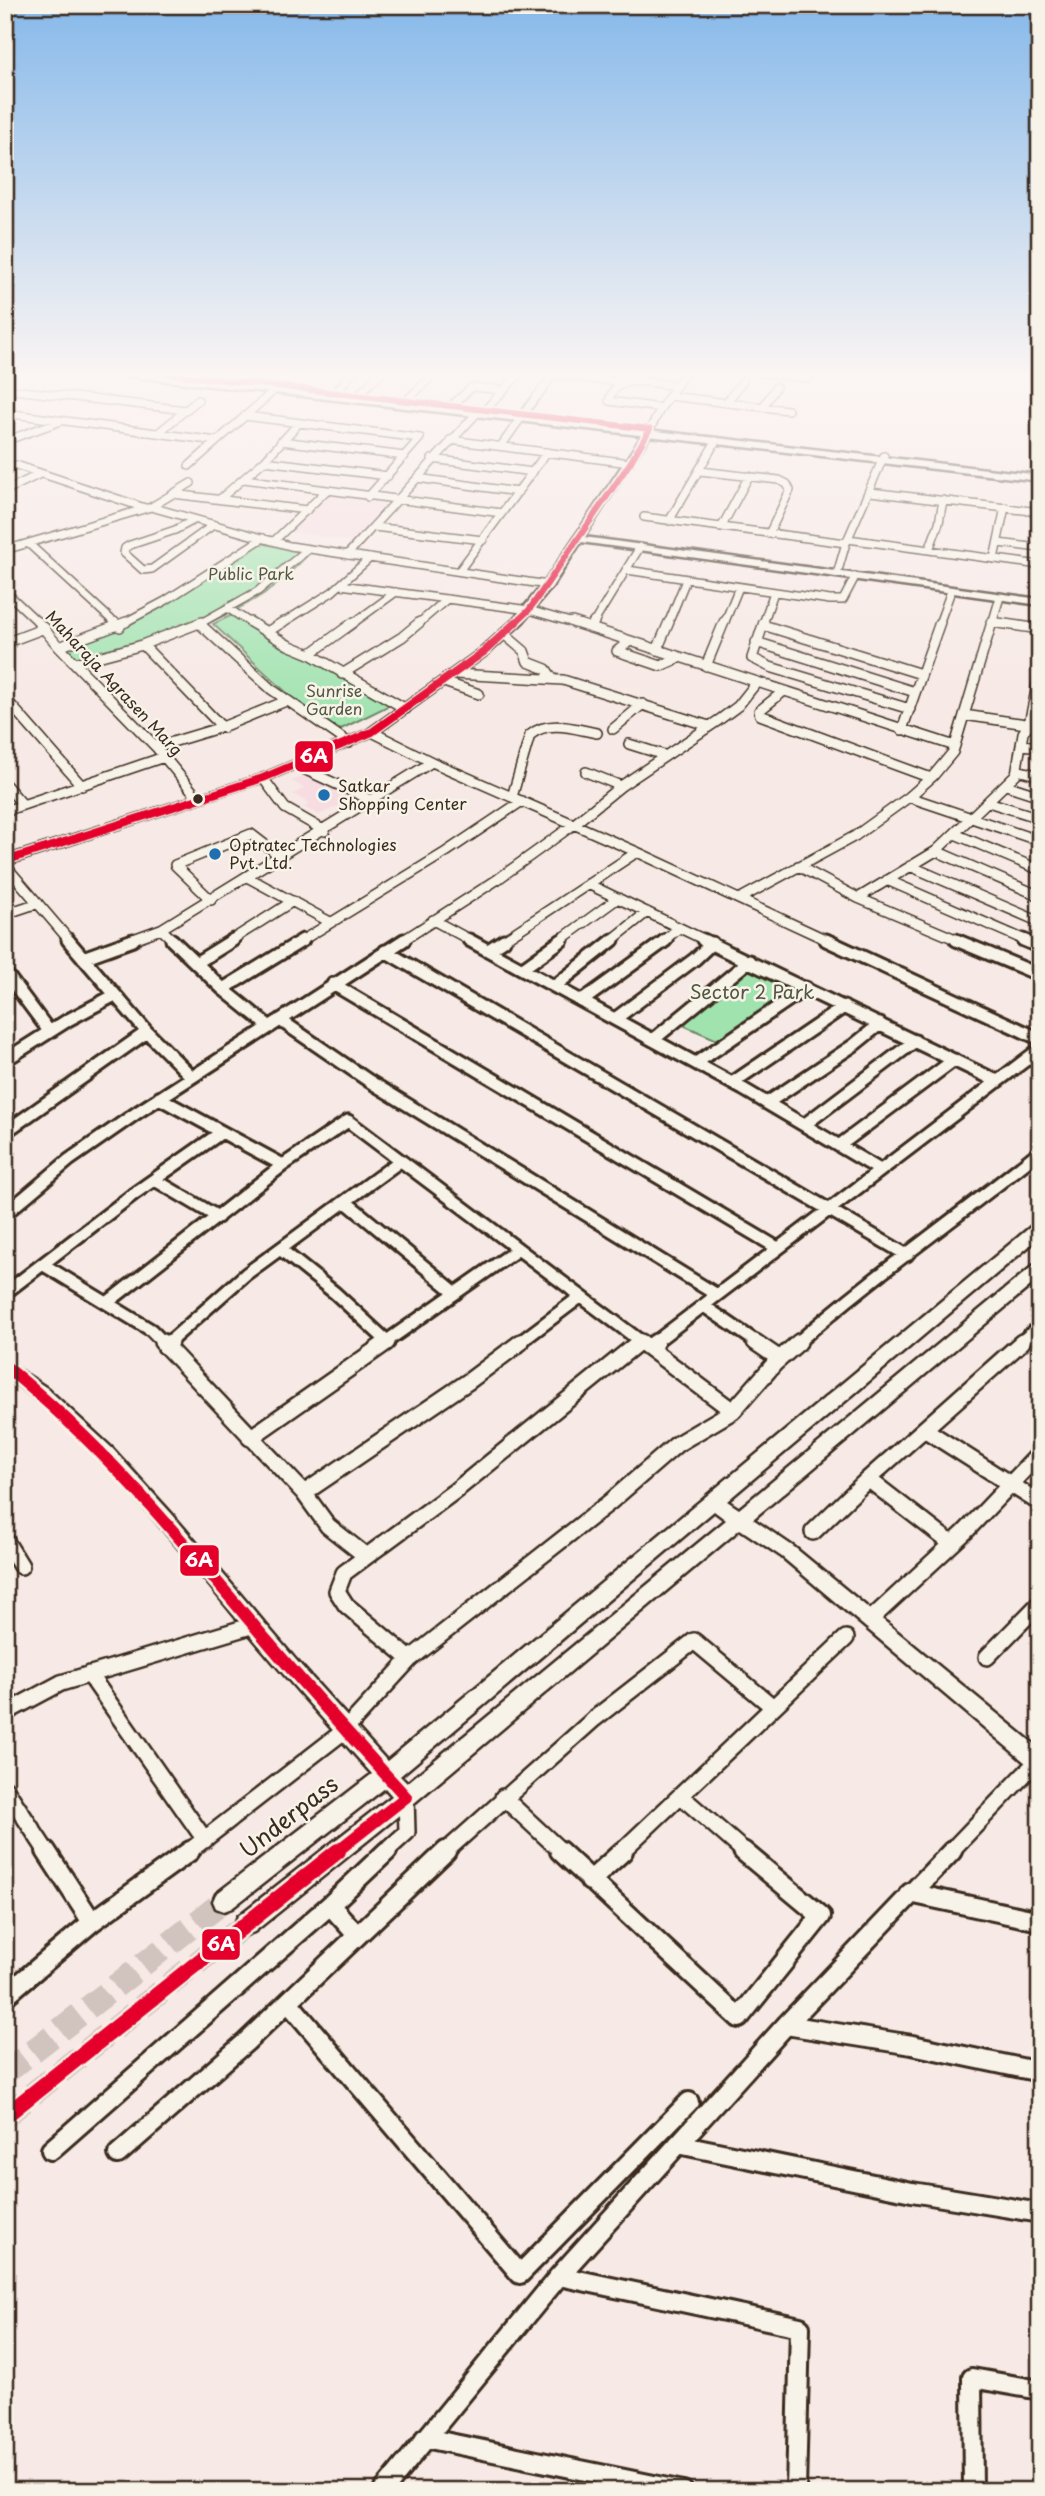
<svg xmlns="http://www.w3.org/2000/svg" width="1045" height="2496" viewBox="0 0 1045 2496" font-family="'Playpen Sans',sans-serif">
<rect width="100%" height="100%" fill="#f7e9e5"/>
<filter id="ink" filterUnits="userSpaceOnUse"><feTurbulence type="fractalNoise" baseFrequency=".0143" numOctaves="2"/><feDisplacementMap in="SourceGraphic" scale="14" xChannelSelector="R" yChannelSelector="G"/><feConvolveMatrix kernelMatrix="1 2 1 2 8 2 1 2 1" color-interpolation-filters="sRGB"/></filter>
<g filter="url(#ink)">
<path fill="#f7dde2" d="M325,494L385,502L354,542L290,531Z
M309,774L356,797L319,815L304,807L310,804L293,794L304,788L292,781Z"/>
<path fill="#a0e3af" stroke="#6e8666" stroke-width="2" d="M256,542L310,553C296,566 282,582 265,593C209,630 144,646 80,666L63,646L124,627Z
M239,612L392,704L331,734L213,624Z
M749,963L803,988L722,1042L676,1022Z"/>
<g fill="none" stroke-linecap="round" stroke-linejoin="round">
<path stroke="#d1c3bd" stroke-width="24" stroke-dasharray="24 11" stroke-linecap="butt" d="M5,2073L224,1901
M5,2116L246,1924"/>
<defs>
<path id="street-far4" d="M464,372L475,373
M755,372L809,378
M554,375L621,382
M264,385L274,372
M5,389L186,410
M335,393L353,372
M358,395L382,372
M669,396L788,410
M406,401L436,372
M726,403L743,381
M451,406L472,387L504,390
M763,407L776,387
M661,408L609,401C616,371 653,384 676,386
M485,410L521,372
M5,413L217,441
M523,414L556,372
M245,416L420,438L368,497
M158,433L198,400
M648,433L661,408L686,372
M450,440L630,463
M5,441L61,421
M281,441L405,456
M501,446L521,418
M432,459L533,472
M264,461L388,476
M16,465L145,508
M189,466L279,386
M700,471L779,480L787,484L790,490L769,534
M417,478L518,492
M244,479L502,513
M5,491L40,474
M870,492L1040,512
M173,494L307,510
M221,498L264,461L299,423
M151,507L290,546L548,585
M644,517L846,543
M194,520L175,530L130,545L125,548L124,553L143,570L152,569L212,526
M669,521L716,441
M374,527L483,540
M721,528L749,476
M848,539L1040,565
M274,541L326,491
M998,543L1040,548
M29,544L116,624
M5,550L151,507L191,483
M929,550L939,523L943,500
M347,555L477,413
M994,559L1005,507
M627,570L830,600H843L855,577
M459,571L547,452
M837,574L846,543L884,456
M341,585L529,610L577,624
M5,591L40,624
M229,609L252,624
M991,622L1003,624
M122,624L165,601L263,538
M199,624L258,591L308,549
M281,624L332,592L370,558
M352,624L396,592
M418,624L447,599
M593,624L640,547
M668,624L686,580
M724,624L739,587
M763,624L774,592
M939,624L951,591
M992,624L1000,597"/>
<path id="street-far3" d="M38,622L59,647L156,747L198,798
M114,622L120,627
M250,622L288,645L310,654
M354,622L310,654L406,709
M572,622L955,746
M764,622L752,658L770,667L910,709
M991,622L1040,629
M200,624L271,689L349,743
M763,625L921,674
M590,628L594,622
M267,632L283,622
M504,634L524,651L528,662L546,669L553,679
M630,641L617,651L661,666L679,658
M756,642L915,692
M5,643L45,628
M143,645L223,728
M59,647L126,622
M657,650L669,622
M75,663L139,646L202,622
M706,666L724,622
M342,674L402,637L420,622
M455,674L563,680L709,726
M444,682L479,694
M784,691L759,711L760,715L931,778
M5,698L82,786
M964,715L1040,726
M613,729L643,704
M902,730L940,622
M372,732L432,762L637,852L829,941
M629,744L664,755
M1021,745L1040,747
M156,747L222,727L286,701
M295,765L373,801
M1017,770L1040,776
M586,772L621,786
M263,778L285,808L325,831
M5,784L23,805
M1006,785L1040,796
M512,797L530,735C549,719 575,729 597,733
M909,797L1040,841
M988,802L1040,818
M5,811L164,757
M955,834L1040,870
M936,851L1040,896
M5,865L70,941
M798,866L858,898L960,941
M910,866L1040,922
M249,878L330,922
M887,880L1027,941
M588,884L707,941
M858,898L936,851L1016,774L1023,733L1029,724L1040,671
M739,899L855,836L909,797L933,776L953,752L992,622
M211,900L175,865L251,834L281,857
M5,914L38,903
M433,920L472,941
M161,929L174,941
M128,941L161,929L432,762
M230,941L293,901
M301,941L446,852L522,801
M402,941L498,879L573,825L621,786L719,720L738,706L757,682
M502,941L637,852
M559,941L618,898
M611,941L647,912
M663,941L679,928"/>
<path id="street-far2" d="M68,940L147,1032L191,1076
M172,940L223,989L270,1027
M469,940L743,1089L880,1170
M703,940L997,1081
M826,940L1040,1039
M956,940L1040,975
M1023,940L1040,947
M490,949L504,940
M385,951L907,1255
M83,958L133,940
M196,963L233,940
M523,968L562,940
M5,972L49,1031
M333,984L776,1247
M555,986L613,940
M223,989L303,940
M582,1001L666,940
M615,1019L695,959L712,943
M280,1020L369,1081L717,1295
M653,1040L749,961
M5,1060L68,1020L115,995
M696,1063L806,988
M732,1083L844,1007
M159,1098L283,1165
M767,1103L854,1045L880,1024
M804,1125L915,1041
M5,1132L147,1032
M840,1145L954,1060
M155,1180L218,1217
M346,1202L456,1293
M5,1214L69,1160L138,1112L404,940
M280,1249L335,1293L388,1342
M44,1265L151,1330L164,1343
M5,1293L135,1193L222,1132
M107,1303L283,1165L348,1121L643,1343
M704,1306L758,1343
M168,1343L246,1274L400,1161
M384,1343L517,1250
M519,1343L580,1297
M637,1343L640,1341
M654,1343L1040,1049
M797,1343C874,1275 960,1216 1040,1151
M1020,1343L1040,1326"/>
<path id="street-far1" d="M162,1342L304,1493L328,1526L366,1556
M641,1342L733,1411
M755,1342L780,1359
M165,1346L170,1342
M649,1347L656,1342
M924,1429L1040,1503
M250,1438L387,1342
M868,1479L952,1544
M304,1493L469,1381L521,1342
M813,1532L868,1479L1022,1342
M5,1540L21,1566
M871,1619L965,1532L1040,1453
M987,1657L1040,1603
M410,1659L346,1605L337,1591L344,1573L455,1491L639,1342
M89,1674L205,1840
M5,1713L61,1683L254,1625
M5,1788L47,1852
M503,1797L562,1852
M682,1797L745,1852
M188,1852L344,1731L410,1659L610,1502L677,1444L733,1411L775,1363L799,1342
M385,1852L407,1832L406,1797
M445,1852L594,1719L694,1641L773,1707
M621,1852L846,1638
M950,1852L1040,1758"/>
<path id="street" d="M46,1851L92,1922
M560,1851L739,2018L821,1916L743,1851
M590,1881L623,1851
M910,1893L1040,1921
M330,1905L357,1935
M5,1996L92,1922L190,1851
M288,2002L520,2274L689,2102
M786,2025L912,2045L1040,2072
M678,2144L912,2192L1040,2213
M51,2150L330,1905L387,1851
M118,2154L246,2042L446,1851
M559,2276L800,2327L796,2491
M425,2438L683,2491
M383,2491L559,2276L786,2025L952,1851
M601,2491L609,2477
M973,2491L972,2378L1040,2390"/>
<path id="secondary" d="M1025,372H1034L1040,378V385Z
M648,430L652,433L584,537L1040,599V605L581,542L552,587L523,622L489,653L376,734L267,780L5,865V857L259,776L368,730L481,649L515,618L544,583L644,433Z
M1040,1223V1237L727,1501L739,1509L1034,1265L1040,1263V1278L753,1519L794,1547L1040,1749V1771L1033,1769L782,1557L740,1529L413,1804L254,1932L246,1935L238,1932L235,1924L238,1916L392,1796L385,1788L232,1908L224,1911L216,1908L213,1901L216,1894L372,1774C328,1725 284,1676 242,1625C169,1536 98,1446 5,1375V1360L47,1388L112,1448L172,1514L296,1660L387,1761L1034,1224ZM714,1511L726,1520L407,1783L400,1776Z"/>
<path id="primary" d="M112,372H140L1040,475V481L117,375Z"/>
</defs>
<use href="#street-far4" stroke="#3b2a1e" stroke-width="10"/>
<use href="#street-far3" stroke="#3b2a1e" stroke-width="12"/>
<use href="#street-far2" stroke="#3b2a1e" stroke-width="17"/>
<use href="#street-far1" stroke="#3b2a1e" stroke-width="20"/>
<use href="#street" stroke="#3b2a1e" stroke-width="24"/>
<use href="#secondary" stroke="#3b2a1e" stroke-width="5"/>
<use href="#primary" stroke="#3b2a1e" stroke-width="5"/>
<use href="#street-far4" stroke="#f7f3e8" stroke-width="7"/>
<use href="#street-far3" stroke="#f7f3e8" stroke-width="9"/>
<use href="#street-far2" stroke="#f7f3e8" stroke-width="11"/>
<use href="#street-far1" stroke="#f7f3e8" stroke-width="15"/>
<use href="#street" stroke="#f7f3e8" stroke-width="18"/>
<use href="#secondary" fill="#f7f3e8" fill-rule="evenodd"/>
<use href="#primary" fill="#f7f3e8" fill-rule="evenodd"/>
<defs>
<path id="bus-1-far3" d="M154,372L650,429L630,463L529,610L514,624"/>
<path id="bus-1-far2" d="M5,861L263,778L372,732L485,651L516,622"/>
<path id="bus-1-far1" d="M5,1366C106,1447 185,1544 268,1642C313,1695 360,1746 406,1797L336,1852"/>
<path id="bus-1" d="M5,2116L338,1851"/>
</defs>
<use href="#bus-1-far3" stroke="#f7f3e8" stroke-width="10"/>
<use href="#bus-1-far2" stroke="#f7f3e8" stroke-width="11"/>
<use href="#bus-1-far1" stroke="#f7f3e8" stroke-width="18"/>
<use href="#bus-1" stroke="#f7f3e8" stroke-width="21"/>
<use href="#bus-1-far3" stroke="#e4002b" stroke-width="6"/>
<use href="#bus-1-far2" stroke="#e4002b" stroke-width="8"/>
<use href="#bus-1-far1" stroke="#e4002b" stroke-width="12"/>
<use href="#bus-1" stroke="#e4002b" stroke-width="16"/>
</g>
</g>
<linearGradient id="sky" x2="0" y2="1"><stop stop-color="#87b9ea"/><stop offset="0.52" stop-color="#fbf5f3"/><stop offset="1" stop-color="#fbf5f3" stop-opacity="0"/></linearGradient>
<rect width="1045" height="721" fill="url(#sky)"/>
<g fill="#1f6fb2" stroke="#f7f3e8" stroke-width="2.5">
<circle cx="324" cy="795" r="7"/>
<circle cx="215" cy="854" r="7"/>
</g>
<circle fill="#3b2a1e" stroke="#f7f3e8" stroke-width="2.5" cx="198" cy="799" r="6"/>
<g text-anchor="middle" stroke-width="5" stroke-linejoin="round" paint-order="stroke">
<g font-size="16" fill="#545842" stroke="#f7f3e8">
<text x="251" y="580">Public Park</text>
<text x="334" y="697">Sunrise<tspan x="334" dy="18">Garden</tspan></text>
</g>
<g font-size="16" fill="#3b2a1e" stroke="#f7f3e8">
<text transform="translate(114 683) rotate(47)" y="6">Maharaja Agrasen Marg</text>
</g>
<g font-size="16" fill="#3b2a1e" stroke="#f7f3e8" text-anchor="start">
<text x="338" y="792">Satkar<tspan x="338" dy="18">Shopping Center</tspan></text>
<text x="229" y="851">Optratec Technologies<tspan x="229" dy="18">Pvt. Ltd.</tspan></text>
</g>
<g font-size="19" fill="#545842" stroke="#f7f3e8">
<text x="752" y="999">Sector 2 Park</text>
</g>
<g font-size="23" fill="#3b2a1e" stroke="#f7f3e8">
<text transform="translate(289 1817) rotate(-38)" y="8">Underpass</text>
</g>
</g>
<g stroke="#f7f3e8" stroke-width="2.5">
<rect x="294" y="740" width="40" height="33" rx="7" fill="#e4002b"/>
<rect x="179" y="1544" width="41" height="33" rx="7" fill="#e4002b"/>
<rect x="201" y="1928" width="40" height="33" rx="7" fill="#e4002b"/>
</g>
<g font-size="19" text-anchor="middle" font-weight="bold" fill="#fff">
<text x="314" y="763">6A</text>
<text x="199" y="1567">6A</text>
<text x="221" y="1951">6A</text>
</g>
<rect width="1045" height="2496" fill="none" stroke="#f7f3e8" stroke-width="28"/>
<rect x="14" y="14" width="1017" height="2468" fill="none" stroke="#3b2a1e" stroke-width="2.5" filter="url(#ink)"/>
</svg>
